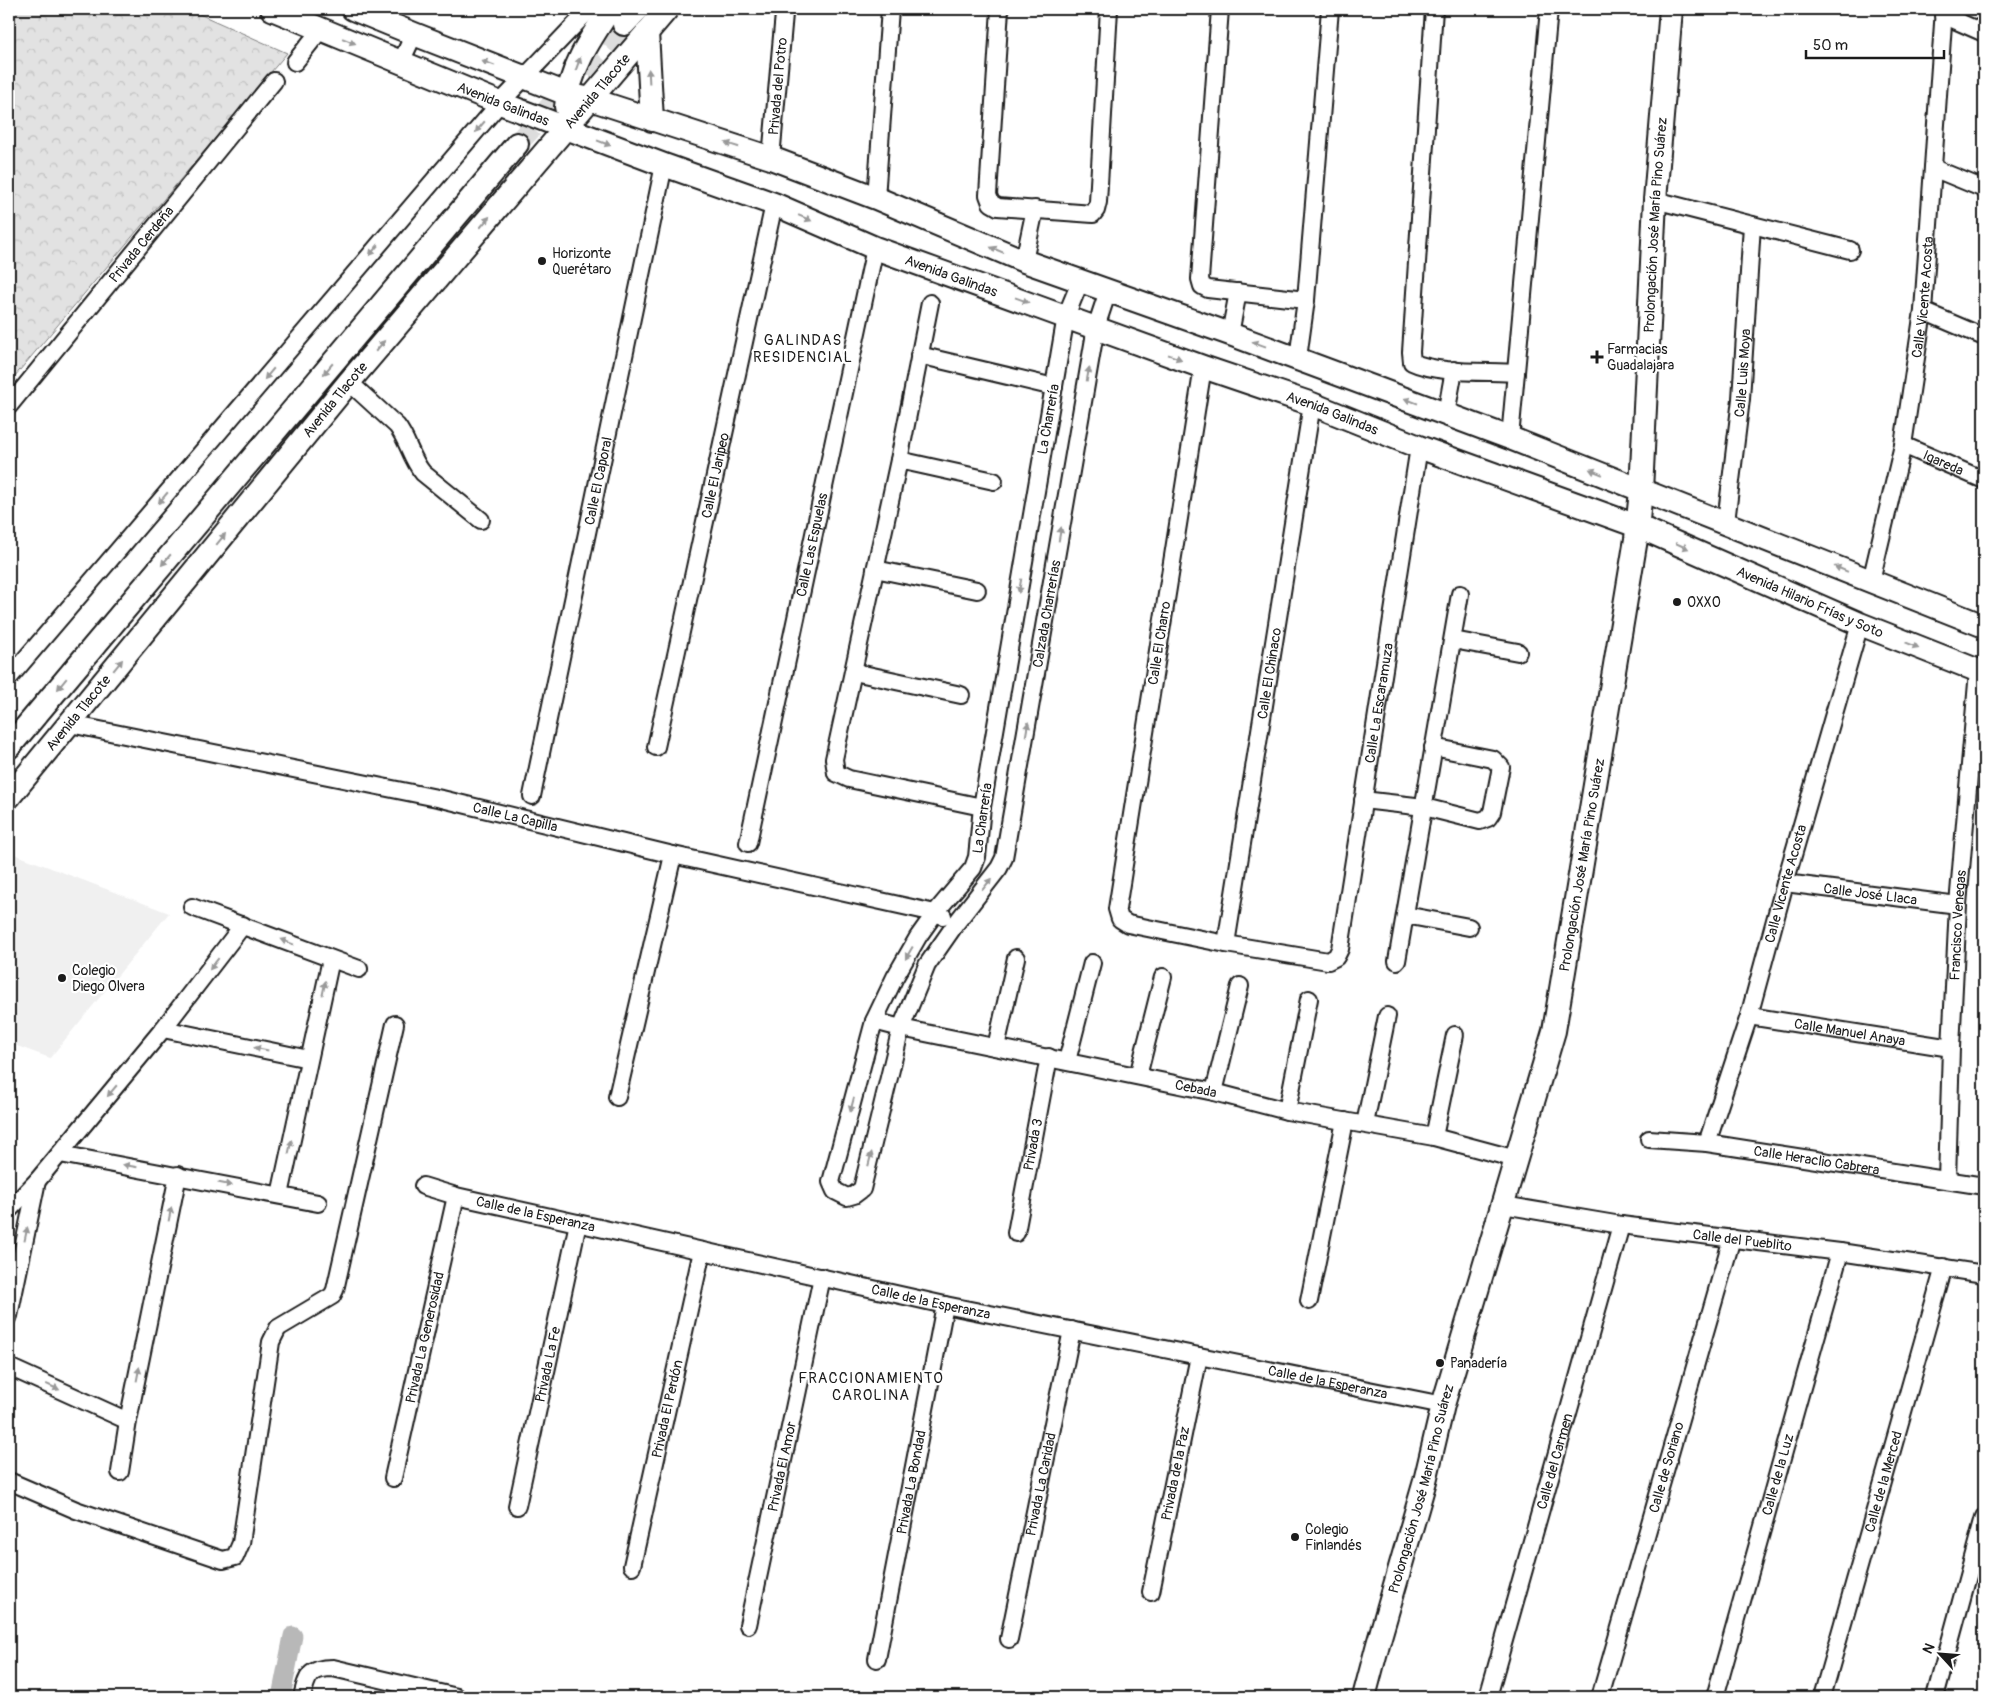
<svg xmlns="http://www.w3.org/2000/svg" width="1993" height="1706" viewBox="0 0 1993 1706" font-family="Pangolin,sans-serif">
<defs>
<pattern id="park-crowns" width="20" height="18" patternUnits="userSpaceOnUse" patternTransform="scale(1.25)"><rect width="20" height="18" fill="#e2e2e2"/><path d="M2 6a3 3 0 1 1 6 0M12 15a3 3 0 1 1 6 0" fill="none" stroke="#c1c1c1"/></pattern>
</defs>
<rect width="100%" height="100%" fill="#fff"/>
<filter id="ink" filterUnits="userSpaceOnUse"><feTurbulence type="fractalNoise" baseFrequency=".02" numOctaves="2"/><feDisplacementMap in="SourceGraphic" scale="10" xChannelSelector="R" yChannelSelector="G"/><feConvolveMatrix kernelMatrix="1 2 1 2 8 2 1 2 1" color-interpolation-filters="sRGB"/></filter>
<g filter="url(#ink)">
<path fill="#f0f0f0" d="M9,852L169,913L50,1058L9,1043Z"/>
<path fill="url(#park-crowns)" stroke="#7f7f7f" d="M9,9H188L287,53L9,383Z"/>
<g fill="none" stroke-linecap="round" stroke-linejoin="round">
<path stroke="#b8b8b8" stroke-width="19" d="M281,1697L293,1636"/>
<path stroke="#ddd" stroke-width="22" stroke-dasharray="22 11" stroke-linecap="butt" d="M517,144L624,24"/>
<defs>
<g id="street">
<path d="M1000,9L988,195L991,203L998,207L1093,214L1096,210L1098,202L1109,9"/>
<path d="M1220,9L1200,279L1202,286L1208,289L1306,300"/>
<path d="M1434,9L1411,352L1412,362C1437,374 1487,371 1516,373"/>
<path d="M1943,15L1984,33"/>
<path d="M295,62L321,29"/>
<path d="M401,62L414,34"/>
<path id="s1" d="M771,158L784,14"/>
<path d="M1933,168L1984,189"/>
<path d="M876,198L890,9"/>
<path d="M1655,200L1850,250"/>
<path d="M1024,261L1035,209"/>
<path id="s2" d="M1080,282L1066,316L982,807L977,857L973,868L935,913L918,937L895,977L874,1021L831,1182L835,1191L847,1197L854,1195L862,1189L901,1028L927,965L957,922L999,868L1004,858L1096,327L1108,291"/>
<path d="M930,303L899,460L834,759L836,773L849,779L982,807"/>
<path d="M1923,311L1984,337"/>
<path d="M1230,334L1238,292"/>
<path d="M919,355L1054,387"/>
<path d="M1298,358L1306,300L1330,9"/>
<path id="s3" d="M1203,367L1117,909L1120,919L1128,924L1226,944L1328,961L1336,957L1340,949L1419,447"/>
<path d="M349,382L397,426C408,440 411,459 423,473L481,520"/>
<path id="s4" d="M9,406L274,81"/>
<path d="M1446,414L1454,370"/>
<path d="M1510,438L1549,9"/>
<path id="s5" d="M1903,445L1984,480"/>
<path d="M899,460L994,481"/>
<path id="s6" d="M1726,522L1741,399L1752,225"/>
<path d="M875,569L977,590"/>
<path id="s7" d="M1871,581L1903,445L1923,311L1944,9"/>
<path d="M1453,640L1518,652"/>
<path d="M854,672L961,695"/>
<path d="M9,678L500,103L590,9"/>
<path id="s8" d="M70,724L442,799L673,855L935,913L943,916"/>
<path id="s9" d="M656,747L774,204"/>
<path id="s10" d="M532,796L664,165"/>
<path d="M1363,800L1424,807L1480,821L1488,818L1492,812L1501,767L1493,759L1433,747"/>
<path id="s11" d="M748,843L875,248"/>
<path id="s12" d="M1785,883L1958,905"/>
<path d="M192,907L359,969"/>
<path d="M1405,915L1469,927"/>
<path id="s13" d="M1226,944L1312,404"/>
<path d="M1397,961L1460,594"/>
<path id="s14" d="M1749,1016L1951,1048"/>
<path id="s15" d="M874,1021L901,1028L1214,1092L1287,1111L1434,1137L1516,1159"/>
<path d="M163,1029L309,1059"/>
<path d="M996,1047L1016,958"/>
<path d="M1067,1061L1092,963"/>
<path d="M1138,1076L1163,977"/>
<path d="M1214,1092L1240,986"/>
<path d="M617,1097L673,855"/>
<path d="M1287,1111L1309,999"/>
<path d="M1365,1124L1387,1016"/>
<path d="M1434,1137L1455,1035"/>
<path id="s16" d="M1649,1139L1707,1143L1984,1186"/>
<path id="s17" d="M1707,1143L1749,1016L1785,883L1860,624"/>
<path d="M60,1154L318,1203"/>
<path id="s18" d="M1947,1180L1951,1048L1958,905L1978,671"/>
<path id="s19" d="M423,1186L456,1196L945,1305L1443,1405"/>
<path d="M280,1195L331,959"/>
<path id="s20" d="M1503,1205L1621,1225L1840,1252L1984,1274"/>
<path d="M9,1210L37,1181L163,1029L243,925"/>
<path id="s21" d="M1016,1233L1049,1057"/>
<path d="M1309,1301L1345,1121"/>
<path d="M9,1316L37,1181"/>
<path d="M9,1367L128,1421"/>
<path d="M120,1472L128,1421L178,1175"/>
<path id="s22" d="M393,1478L456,1196"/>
<path d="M9,1481L76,1510L223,1560L235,1557L241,1543L271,1342L278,1328L332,1296L335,1290L395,1024"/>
<path id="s23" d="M517,1506L578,1223"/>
<path id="s24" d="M632,1566L702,1251"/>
<path id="s25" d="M1151,1592L1199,1356"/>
<path id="s26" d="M748,1625L822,1277"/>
<path id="s27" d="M1009,1639L1072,1330"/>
<path id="s28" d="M877,1659L945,1305"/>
<path d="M302,1697C307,1676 309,1668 333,1668L457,1697"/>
<path id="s29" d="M1488,1697L1621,1225"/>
<path id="s30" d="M1600,1697L1732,1238"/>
<path id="s31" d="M1715,1697L1840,1252"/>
<path id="s32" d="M1822,1697L1944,1267"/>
<path d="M1935,1697L1984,1517"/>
</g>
<g id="secondary">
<path id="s33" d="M272,9L500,103L664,165L774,204L875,248L1203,367L1312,404L1419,447L1637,526L1860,624L1984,673"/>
<path d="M353,9L414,34L567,94L590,99L771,158L876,198L1024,261L1230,334L1510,438L1984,626"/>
<path d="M624,24L638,9"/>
<path d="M647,32L652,120"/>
<path d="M566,107C569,70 590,39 610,9"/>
<path d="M9,747L517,144"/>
<path id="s34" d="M9,797L349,382L667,9"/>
<path id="s35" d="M1364,1697L1378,1644L1425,1481L1443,1405L1554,1031L1636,539L1641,491L1655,200L1671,9"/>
</g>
</defs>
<use href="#street" stroke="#1c1c1c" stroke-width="20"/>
<use href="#secondary" stroke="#1c1c1c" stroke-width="26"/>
<use href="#street" stroke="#fff" stroke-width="16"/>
<use href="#secondary" stroke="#fff" stroke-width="22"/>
</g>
<defs><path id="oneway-solid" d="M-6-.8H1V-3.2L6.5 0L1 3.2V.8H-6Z" transform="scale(1.25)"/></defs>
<g fill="#999">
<use href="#oneway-solid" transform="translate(349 41) rotate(22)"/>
<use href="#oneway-solid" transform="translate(488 63) rotate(-159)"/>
<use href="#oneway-solid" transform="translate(578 64) rotate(-70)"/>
<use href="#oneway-solid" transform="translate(649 76) rotate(-93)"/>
<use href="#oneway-solid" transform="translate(480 127) rotate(130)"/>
<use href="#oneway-solid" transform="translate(604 143) rotate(21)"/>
<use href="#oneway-solid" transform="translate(732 145) rotate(-162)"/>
<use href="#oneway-solid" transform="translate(805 218) rotate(23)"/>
<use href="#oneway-solid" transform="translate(485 222) rotate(-50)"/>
<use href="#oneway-solid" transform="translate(374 250) rotate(130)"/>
<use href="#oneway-solid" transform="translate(997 250) rotate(-157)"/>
<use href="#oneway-solid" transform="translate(1022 300) rotate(20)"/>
<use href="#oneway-solid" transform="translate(1259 344) rotate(-160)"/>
<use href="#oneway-solid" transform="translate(380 346) rotate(-50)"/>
<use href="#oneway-solid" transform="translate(1175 357) rotate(21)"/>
<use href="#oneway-solid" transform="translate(328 369) rotate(130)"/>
<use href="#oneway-solid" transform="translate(269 374) rotate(130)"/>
<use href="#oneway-solid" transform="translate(1088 374) rotate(-80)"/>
<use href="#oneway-solid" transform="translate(1411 401) rotate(-159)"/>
<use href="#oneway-solid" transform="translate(1596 472) rotate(-157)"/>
<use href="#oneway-solid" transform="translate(163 498) rotate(130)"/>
<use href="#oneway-solid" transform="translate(1060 534) rotate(-80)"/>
<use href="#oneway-solid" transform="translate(221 539) rotate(-51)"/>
<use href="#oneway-solid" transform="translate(1682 546) rotate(24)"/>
<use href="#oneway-solid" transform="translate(166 560) rotate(130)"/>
<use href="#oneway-solid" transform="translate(1841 569) rotate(-158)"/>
<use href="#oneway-solid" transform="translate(1020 586) rotate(100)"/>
<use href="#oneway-solid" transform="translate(1912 645) rotate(22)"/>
<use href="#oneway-solid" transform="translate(118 665) rotate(-51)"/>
<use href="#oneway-solid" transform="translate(62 684) rotate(129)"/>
<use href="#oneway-solid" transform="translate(1027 729) rotate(-80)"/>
<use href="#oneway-solid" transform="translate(987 884) rotate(-52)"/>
<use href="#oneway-solid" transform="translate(287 942) rotate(-159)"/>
<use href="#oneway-solid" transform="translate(909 953) rotate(120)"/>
<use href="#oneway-solid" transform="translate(214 964) rotate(128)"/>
<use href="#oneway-solid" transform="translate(324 988) rotate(-78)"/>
<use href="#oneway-solid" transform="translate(261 1049) rotate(-169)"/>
<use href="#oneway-solid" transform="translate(112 1091) rotate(130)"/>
<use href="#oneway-solid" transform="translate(852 1105) rotate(105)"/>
<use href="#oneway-solid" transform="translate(290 1147) rotate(-78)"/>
<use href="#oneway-solid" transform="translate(870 1159) rotate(-76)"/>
<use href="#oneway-solid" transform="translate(130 1166) rotate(-170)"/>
<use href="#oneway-solid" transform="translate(225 1184) rotate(11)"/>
<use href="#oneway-solid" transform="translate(170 1214) rotate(-79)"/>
<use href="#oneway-solid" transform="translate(26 1234) rotate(-78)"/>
<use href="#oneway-solid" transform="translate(138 1374) rotate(-79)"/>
<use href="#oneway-solid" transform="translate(53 1387) rotate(24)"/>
</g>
</g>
<g fill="#1c1c1c" stroke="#fff" stroke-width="2">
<circle cx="542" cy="261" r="5"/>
<path d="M1594.5 349.5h5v5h5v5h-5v5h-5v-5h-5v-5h5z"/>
<circle cx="1677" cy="602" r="5"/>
<circle cx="62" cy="978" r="5"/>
<circle cx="1440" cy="1363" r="5"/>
<circle cx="1295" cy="1537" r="5"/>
</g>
<g text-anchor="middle" stroke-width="4.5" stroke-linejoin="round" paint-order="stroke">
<g font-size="14" fill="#1c1c1c" stroke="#fff">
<text dy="5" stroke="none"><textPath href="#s1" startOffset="72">Privada del Potro</textPath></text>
<text dy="5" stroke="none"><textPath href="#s34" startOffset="919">Avenida Tlacote</textPath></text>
<text dy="5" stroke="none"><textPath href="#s33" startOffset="250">Avenida Galindas</textPath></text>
<text dy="5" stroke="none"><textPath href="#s35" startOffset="1506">Prolongación José María Pino Suárez</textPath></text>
<text dy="5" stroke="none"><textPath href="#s4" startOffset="209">Privada Cerdeña</textPath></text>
<text dy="5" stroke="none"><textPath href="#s33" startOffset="730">Avenida Galindas</textPath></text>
<text dy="5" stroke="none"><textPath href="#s7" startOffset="289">Calle Vicente Acosta</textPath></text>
<text dy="5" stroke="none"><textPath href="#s6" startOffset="150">Calle Luis Moya</textPath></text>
<text dy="5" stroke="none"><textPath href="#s34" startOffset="514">Avenida Tlacote</textPath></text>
<text dy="5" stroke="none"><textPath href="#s33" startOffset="1135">Avenida Galindas</textPath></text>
<text transform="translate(1048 419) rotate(-80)" y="5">La Charrería</text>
<text dy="5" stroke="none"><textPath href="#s5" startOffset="44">Igareda</textPath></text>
<text dy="5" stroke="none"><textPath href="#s9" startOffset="278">Calle El Jaripeo</textPath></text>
<text dy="5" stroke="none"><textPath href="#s10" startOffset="322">Calle El Caporal</textPath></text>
<text dy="5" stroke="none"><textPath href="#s11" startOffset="305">Calle Las Espuelas</textPath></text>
<text dy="5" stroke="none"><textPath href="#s33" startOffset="1649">Avenida Hilario Frías y Soto</textPath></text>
<text dy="5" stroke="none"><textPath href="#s2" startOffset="1601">Calzada Charrerías</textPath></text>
<text transform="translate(1159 643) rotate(-81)" y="5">Calle El Charro</text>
<text dy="5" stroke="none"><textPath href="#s13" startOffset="274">Calle El Chinaco</textPath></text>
<text dy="5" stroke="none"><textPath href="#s3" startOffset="1039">Calle La Escaramuza</textPath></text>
<text dy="5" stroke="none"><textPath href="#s34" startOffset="109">Avenida Tlacote</textPath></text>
<text dy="5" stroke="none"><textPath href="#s8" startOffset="455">Calle La Capilla</textPath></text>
<text transform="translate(982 818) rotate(-82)" y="5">La Charrería</text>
<text dy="5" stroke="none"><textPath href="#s35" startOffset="861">Prolongación José María Pino Suárez</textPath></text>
<text dy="5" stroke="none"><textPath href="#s17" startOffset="271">Calle Vicente Acosta</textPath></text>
<text dy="5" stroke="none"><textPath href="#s12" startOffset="86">Calle José Llaca</textPath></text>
<text dy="5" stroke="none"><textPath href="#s18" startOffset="255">Francisco Venegas</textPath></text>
<text dy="5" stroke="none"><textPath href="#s14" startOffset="102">Calle Manuel Anaya</textPath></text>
<text dy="5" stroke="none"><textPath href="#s15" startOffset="329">Cebada</textPath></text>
<text dy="5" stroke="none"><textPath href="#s21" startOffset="90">Privada 3</textPath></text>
<text dy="5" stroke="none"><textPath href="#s16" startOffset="169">Calle Heraclio Cabrera</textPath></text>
<text dy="5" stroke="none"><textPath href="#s19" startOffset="116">Calle de la Esperanza</textPath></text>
<text dy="5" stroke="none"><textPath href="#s20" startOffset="242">Calle del Pueblito</textPath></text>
<text dy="5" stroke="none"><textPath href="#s19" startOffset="521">Calle de la Esperanza</textPath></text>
<text dy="5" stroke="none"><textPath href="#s22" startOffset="144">Privada La Generosidad</textPath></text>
<text dy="5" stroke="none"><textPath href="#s23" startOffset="145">Privada La Fe</textPath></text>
<text dy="5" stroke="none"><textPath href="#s19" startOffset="926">Calle de la Esperanza</textPath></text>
<text dy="5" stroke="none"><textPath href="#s24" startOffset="161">Privada El Perdón</textPath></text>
<text dy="5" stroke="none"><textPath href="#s29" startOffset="245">Calle del Carmen</textPath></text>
<text dy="5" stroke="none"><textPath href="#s26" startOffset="162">Privada El Amor</textPath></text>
<text dy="5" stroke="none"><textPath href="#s30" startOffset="239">Calle de Soriano</textPath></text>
<text dy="5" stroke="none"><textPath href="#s25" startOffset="121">Privada de la Paz</textPath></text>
<text dy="5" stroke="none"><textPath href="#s31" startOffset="231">Calle de la Luz</textPath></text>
<text dy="5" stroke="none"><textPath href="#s28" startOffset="180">Privada La Bondad</textPath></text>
<text dy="5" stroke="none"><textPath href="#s32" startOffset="224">Calle de la Merced</textPath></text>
<text dy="5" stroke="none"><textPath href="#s27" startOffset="158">Privada La Caridad</textPath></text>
<text dy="5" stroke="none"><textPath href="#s35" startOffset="216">Prolongación José María Pino Suárez</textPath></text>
</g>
<g font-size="14" fill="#1c1c1c" stroke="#fff" text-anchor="start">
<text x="552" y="258">Horizonte<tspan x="552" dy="16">Querétaro</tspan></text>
<text x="1607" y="354">Farmacias<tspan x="1607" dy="16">Guadalajara</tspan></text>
<text x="1687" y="607">OXXO</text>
<text x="72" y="975">Colegio<tspan x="72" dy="16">Diego Olvera</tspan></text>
<text x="1450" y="1368">Panadería</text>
<text x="1305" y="1534">Colegio<tspan x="1305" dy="16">Finlandés</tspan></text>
</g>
<g font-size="15" letter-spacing="1" fill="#1c1c1c" stroke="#fff">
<text x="803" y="345">GALINDAS<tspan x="803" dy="17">RESIDENCIAL</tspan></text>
<text x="871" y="1383">FRACCIONAMIENTO<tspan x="871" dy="17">CAROLINA</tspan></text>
</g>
</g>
<rect width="1993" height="1706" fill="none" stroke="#fff" stroke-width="30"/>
<rect x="15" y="15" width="1963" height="1676" fill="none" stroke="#1c1c1c" stroke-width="2" filter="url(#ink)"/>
<g transform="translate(1940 1654) rotate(296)" stroke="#ffffff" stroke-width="4" paint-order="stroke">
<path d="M0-4L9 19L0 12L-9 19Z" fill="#1c1c1c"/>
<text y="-8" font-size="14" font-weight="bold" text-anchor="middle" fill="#1c1c1c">N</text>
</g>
<path d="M1806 50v8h138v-8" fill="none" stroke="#1c1c1c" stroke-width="2.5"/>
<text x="1813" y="50" font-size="15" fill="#1c1c1c" stroke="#ffffff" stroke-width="4" paint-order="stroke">50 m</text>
</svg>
